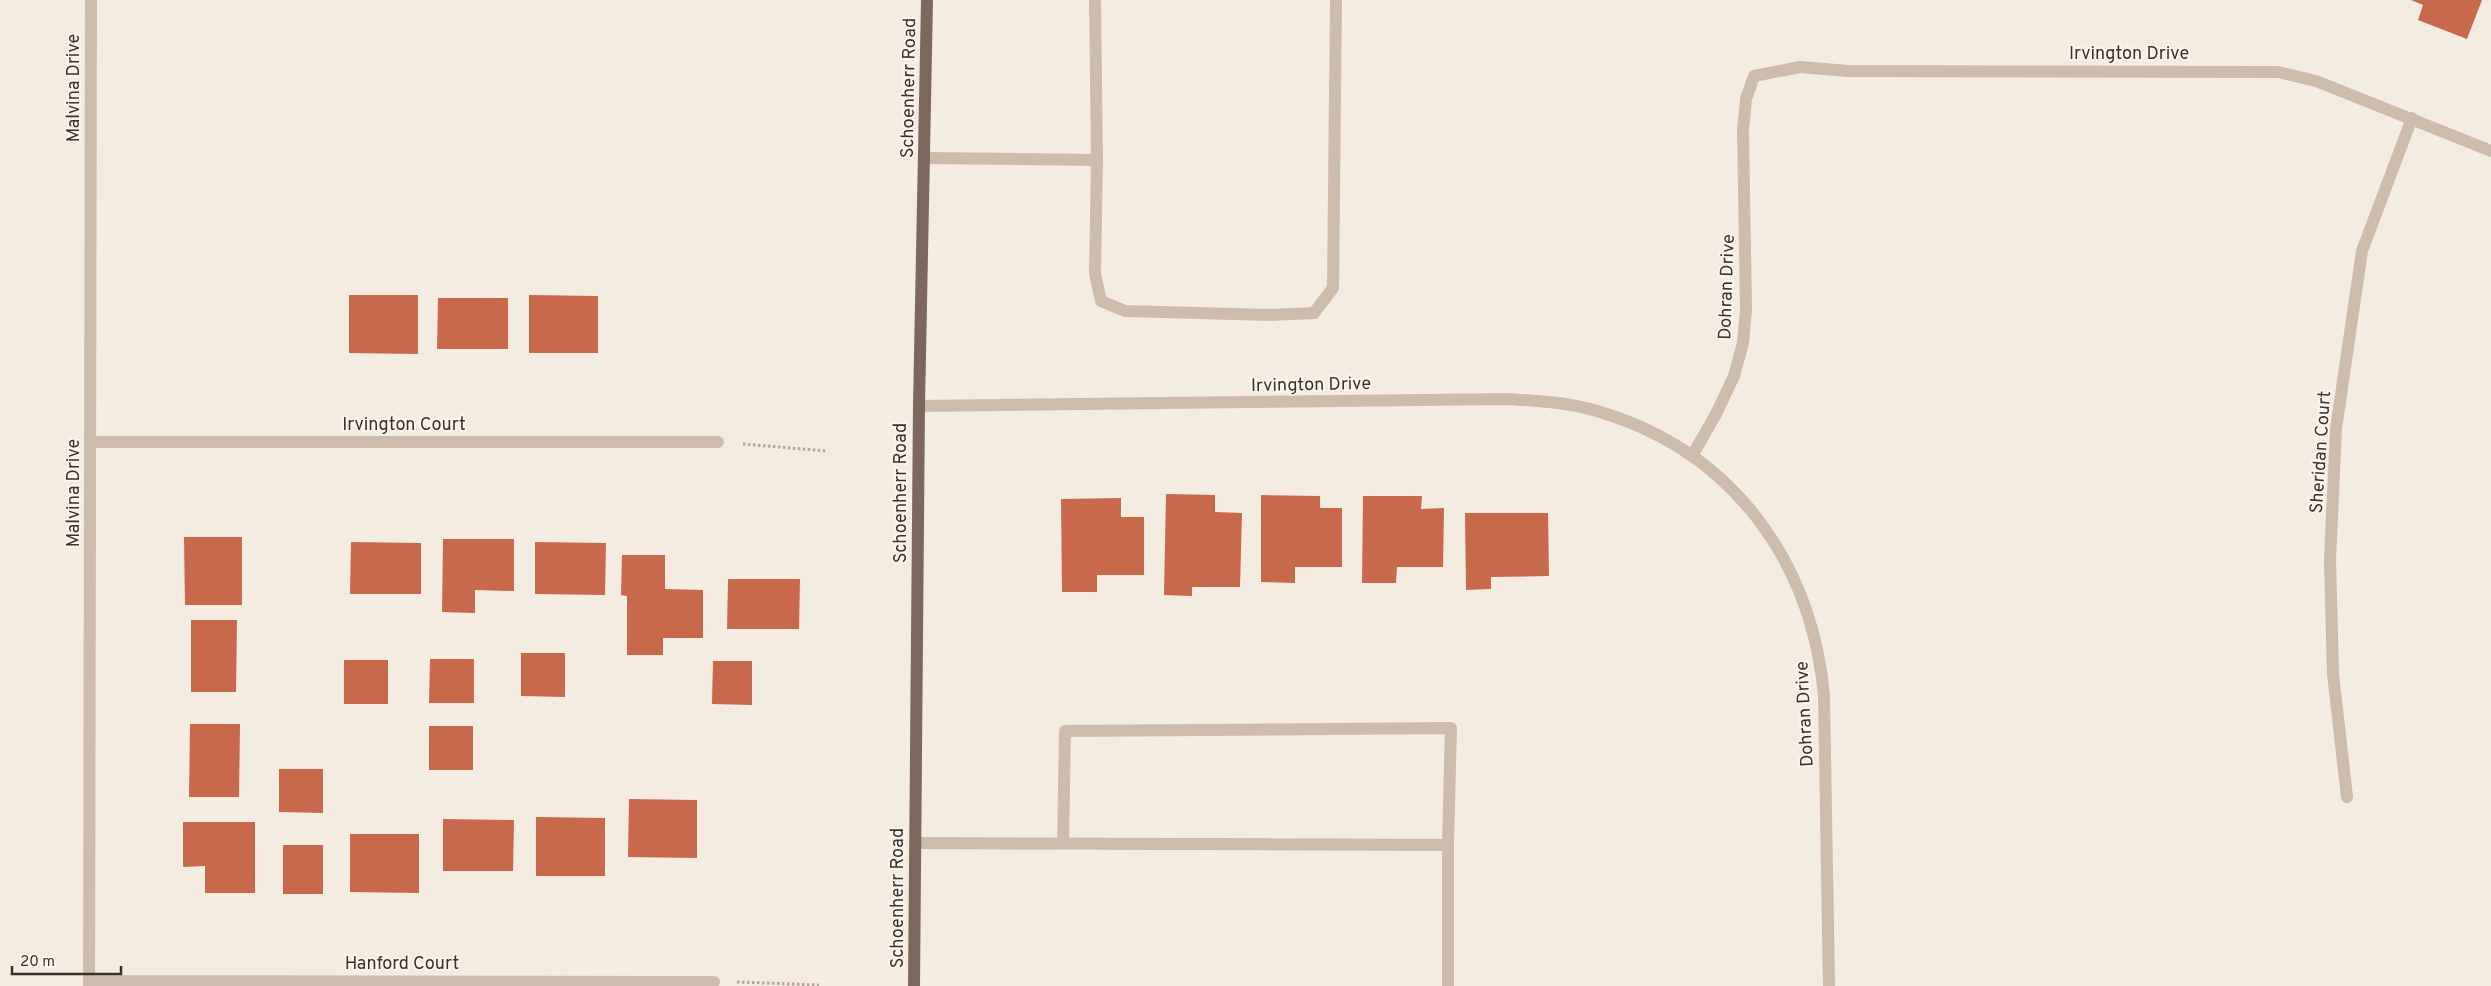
<svg xmlns="http://www.w3.org/2000/svg" width="2491" height="986" viewBox="0 0 2491 986" font-family="Overpass,sans-serif">
<rect width="100%" height="100%" fill="#f4ebe1"/>
<path fill="#c8694b" d="M2411,0H2482L2467,39L2418,20L2423,5Z
M349,295H418V354L349,353Z
M529,295L598,296V353H529Z
M438,298H508V349H437Z
M1166,494L1215,495V512L1242,513L1240,587H1192V596L1164,595Z
M1261,495L1320,496V508H1342V567H1295V583L1261,582Z
M1363,496H1422L1421,509L1444,508L1443,567H1397L1396,583H1362Z
M1121,498V517H1144V575H1097V592H1062L1061,499Z
M1465,513H1548L1549,576L1491,577V589L1466,590Z
M184,537H242V605H185Z
M443,539H514V591L475,590V613L442,612Z
M351,542L421,543V594H350Z
M535,542L606,543L605,595L535,594Z
M622,555H665V589L703,590V638H663V655H627V596L621,595Z
M728,579H800L799,629H727Z
M191,620H237L236,692H191Z
M521,653H565V697L521,696Z
M430,659H474V703H429Z
M344,660H388V704H344Z
M713,661H752V705L712,704Z
M190,724H240L239,797H189Z
M429,726H473V770H429Z
M279,769H323V813L279,812Z
M629,799L697,800V858L628,857Z
M536,817L605,818V876H536Z
M443,819L514,820L513,871H443Z
M183,822H255V893H205V866L183,867Z
M350,834H419V893L350,892Z
M283,845H323V894H283Z"/>
<g fill="none" stroke-linecap="round" stroke-linejoin="round">
<path stroke="#b9a596" stroke-width="3" stroke-dasharray="2.5 2.5" stroke-linecap="butt" d="M743,444L827,451
M737,982L819,985"/>
<path stroke="#cdbbac" stroke-width="12" d="M1095,0L1097,160L1095,274L1101,301L1125,311L1270,315L1314,313L1333,288L1336,0
M924,158L1097,160
M919,406L1507,399C1537,401 1568,402 1597,411C1731,450 1811,559 1824,695L1829,986
M90,442H718
M1692,456L1716,414L1734,376L1743,343L1746,310L1743,130L1746,99L1754,76L1800,67L1848,71L2278,72L2316,81L2491,151
M2347,797L2333,674L2330,560L2336,429L2362,251L2412,118
M915,843L1448,845V986
M1063,844L1065,731L1451,728L1448,845
M89,981L714,982
M89,986L91,0"/>
<path stroke="#7d675c" stroke-width="12" d="M914,986L919,406L927,0"/>
</g>
<g text-anchor="middle" stroke-width="4" stroke-linejoin="round" paint-order="stroke">
<g font-size="18" fill="#3b302b" stroke="#fbf5ee">
<text x="2129" y="59">Irvington Drive</text>
<text transform="translate(73 88) rotate(-90)" y="6">Malvina Drive</text>
<text transform="translate(908 88) rotate(-89)" y="6">Schoenherr Road</text>
<text transform="translate(1726 287) rotate(-88)" y="6">Dohran Drive</text>
<text transform="translate(1311 384) rotate(-1)" y="6">Irvington Drive</text>
<text x="404" y="430">Irvington Court</text>
<text transform="translate(2320 452) rotate(-86)" y="6">Sheridan Court</text>
<text transform="translate(73 493) rotate(-90)" y="6">Malvina Drive</text>
<text transform="translate(900 493) rotate(-90)" y="6">Schoenherr Road</text>
<text transform="translate(1804 714) rotate(-93)" y="6">Dohran Drive</text>
<text transform="translate(897 898) rotate(-90)" y="6">Schoenherr Road</text>
<text x="402" y="969">Hanford Court</text>
</g>
</g>
<path d="M12 966v8h109v-8" fill="none" stroke="#3b302b" stroke-width="2.5"/>
<text x="20" y="966" font-size="15" fill="#3b302b" stroke="#fbf5ee" stroke-width="4" paint-order="stroke">20 m</text>
</svg>
